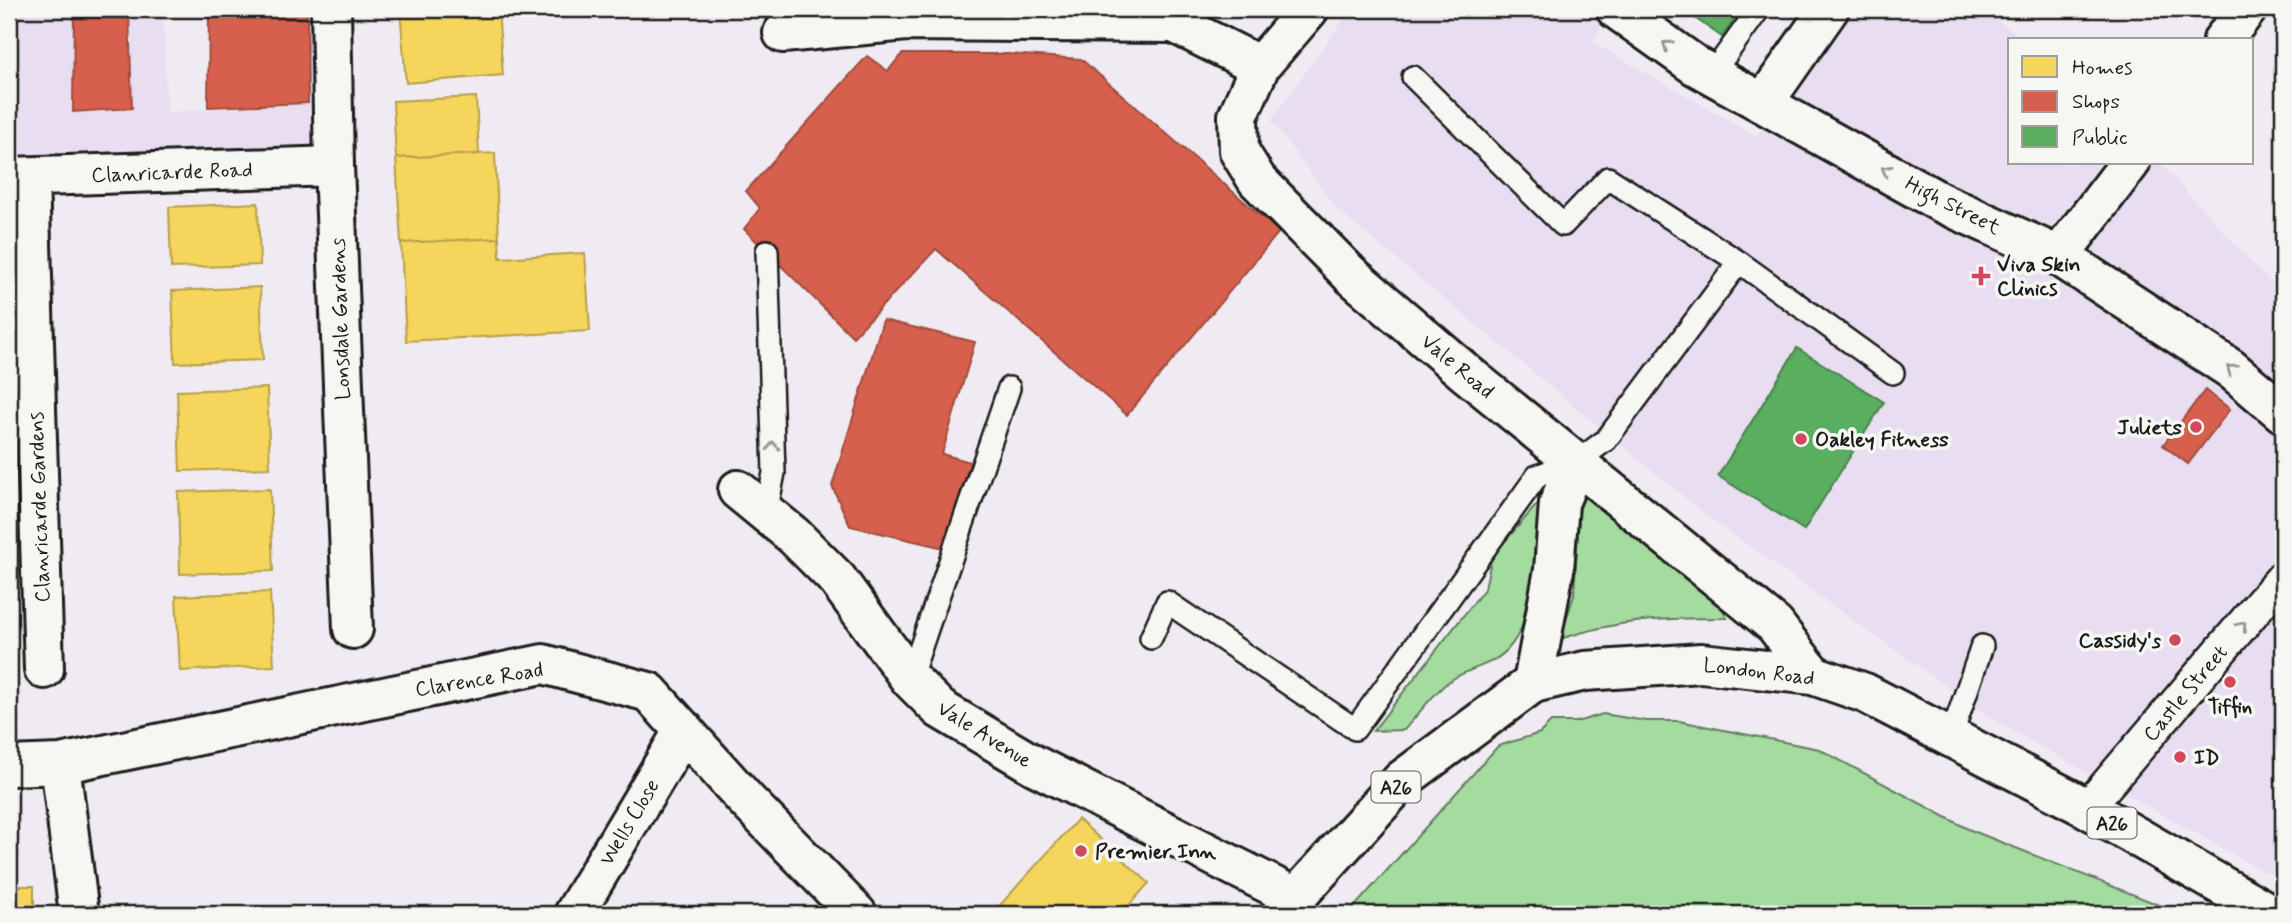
<svg xmlns="http://www.w3.org/2000/svg" width="2292" height="923" viewBox="0 0 2292 923" font-family="Mynerve,sans-serif">
<rect width="100%" height="100%" fill="#f0ebf2"/>
<filter id="ink" filterUnits="userSpaceOnUse"><feTurbulence type="fractalNoise" baseFrequency=".0143" numOctaves="2"/><feDisplacementMap in="SourceGraphic" scale="14" xChannelSelector="R" yChannelSelector="G"/><feConvolveMatrix kernelMatrix="1 2 1 2 8 2 1 2 1" color-interpolation-filters="sRGB"/></filter>
<g filter="url(#ink)">
<path fill="#e9def1" d="M9,9H163L167,112L308,103L305,9H352L354,165L9,172Z
M1351,9H1612L1592,42L1757,136L1842,9H1981L2026,40H2010V163H2160L2283,296V882L1995,721L1712,520L1338,211L1271,120Z"/>
<path fill="#a4db9f" stroke="#607c5e" stroke-width="2" d="M1592,495L1610,516L1722,608L1727,618C1664,618 1622,619 1560,639L1574,595L1580,500Z
M1541,500C1543,541 1536,618 1508,649C1492,667 1465,668 1447,683C1431,696 1418,715 1404,730L1373,731L1485,588L1492,556Z
M1603,714L1646,721H1679L1819,749L1968,829L2162,906L2170,914H1348L1498,746L1540,733L1551,722H1577Z"/>
<path fill="#f6d55c" stroke="#b59e49" stroke-width="2" d="M400,9H498L503,75L406,83Z
M476,97L479,154L396,158L393,101Z
M495,153L499,238L401,243L396,158Z
M258,203L260,265L171,268L169,207Z
M499,238L500,258L585,253L590,331L406,341L401,243Z
M260,287L263,360L175,363L172,291Z
M267,388L270,468L180,471L177,391Z
M270,489L273,571L180,574L178,492Z
M270,592L274,666L180,671L176,596Z
M1078,819L1149,883L1121,914H992Z
M9,886H34V914H9Z"/>
<path fill="#d6604d" stroke="#9e4c3e" stroke-width="2" d="M74,9H129L132,108L73,112Z
M209,9H307L308,103L208,107Z
M902,54H1008L1081,59L1279,232L1127,415L936,249L853,337L744,229L760,208L746,191L867,56L888,71Z
M883,320L975,342L942,454L970,462L944,548L850,526L832,486Z
M2205,390L2230,409L2188,464L2163,445Z"/>
<path fill="#5aae61" stroke="#47824c" stroke-width="2" d="M1682,9H1742L1722,37Z
M1797,348L1884,402L1804,530L1718,476Z"/>
<g fill="none" stroke-linecap="round" stroke-linejoin="round">
<defs>
<path id="service" d="M1712,74L1759,9
M1413,77L1563,225L1608,178L1739,262L1893,373
M766,513L774,473L767,251
M1151,638L1167,602L1355,729L1537,476L1576,462L1606,440L1739,262
M910,679L1009,388
M1951,737L1982,646"/>
<path id="pedestrian" d="M2087,808L2283,577"/>
<path id="minor" d="M331,9L334,166L353,629
M783,33L906,21L1174,23L1260,66
M2223,40L2247,9
M1764,102L1829,9
M10,177L334,166
M29,178L44,669
M2059,256L2130,163
M738,490L794,536L837,579L910,679L940,709L1034,765L1295,897
M60,764L79,914
M9,766L60,764L543,664L649,692L746,800L857,914
M574,914L684,730"/>
<path id="tertiary" d="M1309,9L1260,66L1238,116L1239,151L1257,180L1351,275L1467,374L1775,625L1813,675
M1533,683L1554,570L1559,503L1576,462"/>
<path id="secondary" d="M1616,9L1696,66L1940,202L2059,256L2231,369L2283,413"/>
<path id="trunk" d="M1281,914L1402,780L1533,683L1585,671L1701,663L1813,675L1865,693L2087,808L2271,914"/>
</defs>
<use href="#service" stroke="#1c1c1c" stroke-width="26"/>
<use href="#pedestrian" stroke="#1c1c1c" stroke-width="37"/>
<use href="#minor" stroke="#1c1c1c" stroke-width="44"/>
<use href="#tertiary" stroke="#1c1c1c" stroke-width="44"/>
<use href="#secondary" stroke="#1c1c1c" stroke-width="44"/>
<use href="#trunk" stroke="#1c1c1c" stroke-width="44"/>
<use href="#service" stroke="#f6f6f2" stroke-width="21"/>
<use href="#pedestrian" stroke="#f6f6f2" stroke-width="32"/>
<use href="#minor" stroke="#f6f6f2" stroke-width="38"/>
<use href="#tertiary" stroke="#f6f6f2" stroke-width="38"/>
<use href="#secondary" stroke="#f6f6f2" stroke-width="38"/>
<use href="#trunk" stroke="#f6f6f2" stroke-width="38"/>
</g>
<defs><path id="oneway-chevron" d="M-2-3.5L2.5 0L-2 3.5" fill="none" stroke-width="1.6" stroke-linecap="round" stroke-linejoin="round" transform="scale(1.75)"/></defs>
<g stroke="#949492">
<use href="#oneway-chevron" transform="translate(1667 45) rotate(-145)"/>
<use href="#oneway-chevron" transform="translate(1886 170) rotate(-151)"/>
<use href="#oneway-chevron" transform="translate(2231 369) rotate(-143)"/>
<use href="#oneway-chevron" transform="translate(773 446) rotate(-92)"/>
<use href="#oneway-chevron" transform="translate(2242 626) rotate(-50)"/>
</g>
</g>
<g fill="#d1495b" stroke="#f6f6f2" stroke-width="2.5">
<path d="M1977.5 265.5h7v7h7v7h-7v7h-7v-7h-7v-7h7z"/>
<circle cx="2196" cy="427" r="7"/>
<circle cx="1801" cy="439" r="7"/>
<circle cx="2175" cy="640" r="7"/>
<circle cx="2230" cy="682" r="7"/>
<circle cx="2180" cy="757" r="7"/>
<circle cx="1081" cy="851" r="7"/>
</g>
<g text-anchor="middle" stroke-width="7" stroke-linejoin="round" paint-order="stroke">
<g fill="#f6f6f2" stroke="#5d5d5c" stroke-width="2">
<rect x="1371.5" y="771.5" width="49" height="31" rx="5"/>
<rect x="2087.5" y="807.5" width="49" height="31" rx="5"/>
</g>
<g font-size="19" font-weight="bold" fill="#1c1c1c">
<text x="1396" y="794">A26</text>
<text x="2112" y="830">A26</text>
</g>
<g font-size="21" fill="#1c1c1c" stroke="#f6f6f2">
<text transform="translate(172 172) rotate(-2)" y="7">Clanricarde Road</text>
<text transform="translate(1953 205) rotate(27)" y="7">High Street</text>
<text transform="translate(340 319) rotate(-92)" y="7">Lonsdale Gardens</text>
<text transform="translate(1458 366) rotate(40)" y="7">Vale Road</text>
<text transform="translate(39 507) rotate(-92)" y="7">Clanricarde Gardens</text>
<text transform="translate(1759 671) rotate(7)" y="7">London Road</text>
<text transform="translate(479 679) rotate(-9)" y="7">Clarence Road</text>
<text transform="translate(2185 693) rotate(-50)" y="7">Castle Street</text>
<text transform="translate(985 734) rotate(32)" y="7">Vale Avenue</text>
<text transform="translate(629 822) rotate(-59)" y="7">Wells Close</text>
</g>
<g font-size="21" font-weight="bold" fill="#1c1c1c" stroke="#f6f6f2" text-anchor="start">
<text x="1997" y="271">Viva Skin<tspan x="1997" dy="24">Clinics</tspan></text>
<text x="2182" y="434" text-anchor="end">Juliets</text>
<text x="1815" y="446">Oakley Fitness</text>
<text x="2161" y="647" text-anchor="end">Cassidy's</text>
<text x="2230" y="713" text-anchor="middle">Tiffin</text>
<text x="2194" y="764">ID</text>
<text x="1095" y="858">Premier Inn</text>
</g>
</g>
<rect width="2292" height="923" fill="none" stroke="#f6f6f2" stroke-width="35"/>
<rect x="18" y="18" width="2257" height="888" fill="none" stroke="#1c1c1c" stroke-width="2.5" filter="url(#ink)"/>
<rect x="2008" y="38" width="245" height="126" fill="#f6f6f2" stroke="#9f9f9c" stroke-width="2"/>
<rect x="2022" y="56" width="35" height="21" fill="#f6d55c" stroke="#9f9f9c" stroke-width="2"/>
<text x="2072" y="74" font-size="21" fill="#1c1c1c">Homes</text>
<rect x="2022" y="91" width="35" height="21" fill="#d6604d" stroke="#9f9f9c" stroke-width="2"/>
<text x="2072" y="108" font-size="21" fill="#1c1c1c">Shops</text>
<rect x="2022" y="126" width="35" height="21" fill="#5aae61" stroke="#9f9f9c" stroke-width="2"/>
<text x="2072" y="144" font-size="21" fill="#1c1c1c">Public</text>
</svg>
